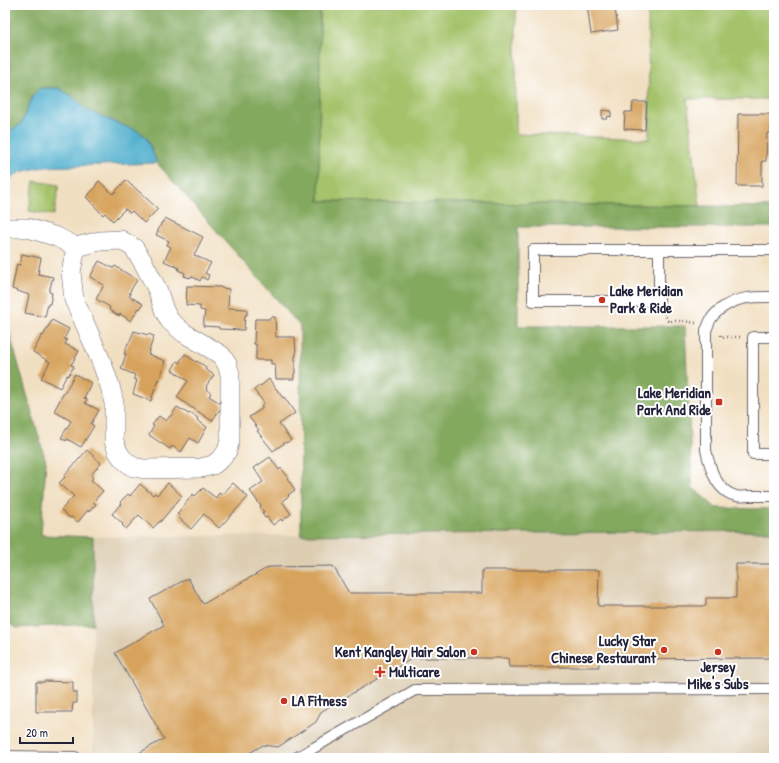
<svg xmlns="http://www.w3.org/2000/svg" width="779" height="763" viewBox="0 0 779 763" font-family="'Patrick Hand',sans-serif">
<rect width="100%" height="100%" fill="#fff"/>
<filter id="ink" filterUnits="userSpaceOnUse"><feTurbulence type="fractalNoise" baseFrequency=".025" numOctaves="2"/><feDisplacementMap in="SourceGraphic" scale="8" xChannelSelector="R" yChannelSelector="G"/><feConvolveMatrix kernelMatrix="1 2 1 2 8 2 1 2 1" color-interpolation-filters="sRGB"/></filter>
<filter id="wash" filterUnits="userSpaceOnUse"><feTurbulence type="fractalNoise" baseFrequency=".012" numOctaves="4" result="noise"/><feDisplacementMap in="SourceGraphic" scale="16" xChannelSelector="R" yChannelSelector="G"/><feGaussianBlur stdDeviation="0.9" result="paint"/><feColorMatrix in="noise" values="0 0 0 0 0 0 0 0 0 0 0 0 0 0 0 0 0 1.4 0 .05"/><feComposite in="paint" operator="in"/></filter>
<g filter="url(#wash)">
<rect width="100%" height="100%" fill="#f1dfc1"/>
<path fill="#ddceb2" d="M774,531V758H93V537Z"/>
<path fill="#a4c36a" stroke="#637252" d="M320,5H516V134L649,139L648,5H774V99H687L700,206L319,201Z
M34,181L59,185L54,215L29,211Z"/>
<path fill="#83a95e" stroke="#52664c" d="M5,5H320L319,201L774,207V227H518V326H685L692,487L716,508L774,509V531L301,535L300,326L157,163L146,137L138,131L119,124L85,109L72,96L57,88H40L33,95L21,124L9,131L5,130Z
M5,317L46,462L41,535L93,537V624L16,628L5,621Z"/>
<path fill="#4eaecc" stroke="#386884" d="M40,88H58L72,96L85,109L119,124L138,131L146,137L157,163L43,167L20,172L5,182V130L9,131L21,124L33,95Z"/>
<g id="blocks">
<path fill="#d7a35b" d="M587,5H610V9L615,8L618,30L591,34Z
M633,102H647L645,130L624,129L625,112H632Z
M602,110L611,111V117L608,116L607,119H602Z
M738,114H771V133H767L766,161H762V186H737Z
M126,180L132,186H133L158,209L144,223L132,211L130,213L125,209L113,221L105,213L103,215L86,197L96,187L95,186L99,181L113,194Z
M165,218L203,237L194,255L211,263L205,273L209,275L207,280L202,277L200,281L191,276L190,278L184,276L185,273L178,270L179,268L164,261L171,247L167,245L169,241L156,235L162,222H163Z
M22,254L41,258L38,274L53,277L49,292L52,293L50,304H48L45,317L25,313L29,295L12,289L17,264L20,265Z
M99,261L113,268L115,266L137,280L129,293L131,294L129,296L143,304L140,309L139,308L131,321L120,314L119,316L109,310L110,307L96,299L104,285L90,277Z
M187,286L221,287V288L229,289L228,308L247,309V315H245L244,330L219,329V327L203,326L205,311L200,310V306L186,305Z
M270,317H275L276,337H295L296,356H295V373L294,374V379H276L275,364H271V360H256V344H254L255,319H270Z
M52,320L69,329L64,339L67,340L65,344L79,351L71,365L74,366L68,376L67,375L60,388L41,378L50,362L33,352L42,335L43,336Z
M134,331L148,335V334L154,336L148,354L165,361L160,380L158,379L151,401L133,394L137,380L134,379L135,375L121,369L126,354H124L128,343H129Z
M185,354L196,362L197,361L206,367L205,369L214,375L206,386L207,387L206,389L211,393L209,396L223,405L212,421L193,408H192L177,397L188,381L172,370L177,361L179,363Z
M75,374L91,383L84,398L87,399L85,403L99,410L91,424L94,426L81,447L67,439L66,441L61,438L71,421L54,411L63,394H64Z
M269,379L283,398L284,397L295,413L279,424L291,440L286,443V442L273,451L257,431L259,430L249,417L263,408L261,406L264,403L254,390L259,386L262,385Z
M177,407L189,414L190,413L198,418L197,420L207,427L198,443L190,438L181,452L172,446L170,449L149,435L154,426L152,425L159,416L166,421L170,416H171Z
M87,450L101,463L91,475L93,478L91,480L103,491L93,502L96,504L89,512L88,510L78,522L71,517L70,518L61,510L74,496L59,483L65,477L64,476Z
M270,457L279,470L281,468L288,477L287,478L295,490L288,495L289,496L282,501L291,514L282,521L281,519L273,525L267,517L265,518L262,513L264,512L260,507L261,506L250,491L263,482L254,468Z
M168,483L182,496L160,522H159L153,528L139,515L126,529L122,525L123,524L112,514L121,504L120,502L128,494L130,496L140,484L153,495L155,493L157,495Z
M233,483L248,497L219,528L204,514L191,529L178,517L179,515L177,514L193,494L195,496L203,488L216,498L219,493L222,495Z
M736,564H774V658L598,659L599,667H509L508,658H413L322,711L316,722L278,747L263,745L241,758H130L164,739L115,653L164,625L150,599L188,578L203,604L269,567L333,566L349,593H482V570H599L598,606H706V598H736Z
M44,681L73,682V692H77V703H73L72,712H36V682H44Z"/>
</g>
</g>
<g filter="url(#ink)">
<use href="#blocks" fill-opacity="0" stroke="#6a646a" stroke-width="1"/>
<g fill="none" stroke-linecap="round" stroke-linejoin="round">
<defs>
<path id="service" d="M659,250V301H533V250H774
M774,297C755,297 739,296 722,308C718,311 714,314 711,319C709,322 708,327 706,330V450C710,468 716,491 736,496C740,497 745,496 749,496C757,496 766,496 774,496
M774,337H753V454H774
M5,756L75,757
M296,758L415,690L774,689"/>
<path id="minor" d="M5,228H28L57,237L76,247L100,241L121,240L134,248L143,262L158,291L164,310L170,321L184,333L208,347L221,355L227,364L230,374V440L227,451L222,458L213,465L201,468L144,469L133,467L123,459L118,452L114,441V403L110,386L101,361L82,317L74,300L71,272L76,247"/>
</defs>
<use href="#service" stroke="#6a646a" stroke-width="12"/>
<use href="#minor" stroke="#6a646a" stroke-width="20"/>
<path stroke="#6a646a" stroke-width="2.5" stroke-dasharray="1 3" stroke-linecap="butt" d="M664,313L668,321H684L696,323
M721,335V337H740"/>
<use href="#service" stroke="#fff" stroke-width="10"/>
<use href="#minor" stroke="#fff" stroke-width="19"/>
</g>
</g>
<g fill="#c8321e" stroke="#fff" stroke-width="1.5">
<circle cx="602" cy="300" r="4"/>
<rect x="715" y="398" width="8" height="8" rx="2"/>
<circle cx="664" cy="650" r="4"/>
<circle cx="474" cy="652" r="4"/>
<circle cx="718" cy="652" r="4"/>
<path d="M378 666h4v4h4v4h-4v4h-4v-4h-4v-4h4z"/>
<circle cx="284" cy="701" r="4"/>
</g>
<g text-anchor="middle" stroke-width="4" stroke-linejoin="round" paint-order="stroke">
<g font-size="15" font-weight="bold" fill="#22223b" stroke="#fff" text-anchor="start">
<text x="610" y="296">Lake Meridian<tspan x="610" dy="17">Park &amp; Ride</tspan></text>
<text x="711" y="398" text-anchor="end">Lake Meridian<tspan x="711" dy="17">Park And Ride</tspan></text>
<text x="656" y="646" text-anchor="end">Lucky Star<tspan x="656" dy="17">Chinese Restaurant</tspan></text>
<text x="466" y="657" text-anchor="end">Kent Kangley Hair Salon</text>
<text x="718" y="672" text-anchor="middle">Jersey<tspan x="718" dy="17">Mike's Subs</tspan></text>
<text x="389" y="677">Multicare</text>
<text x="292" y="706">LA Fitness</text>
</g>
</g>
<rect width="779" height="763" fill="none" stroke="#fff" stroke-width="20"/>
<path d="M20 737v6h53v-6" fill="none" stroke="#22223b" stroke-width="2"/>
<text x="26" y="737" font-size="12" fill="#22223b" stroke="#ffffff" stroke-width="3" paint-order="stroke">20 m</text>
</svg>
